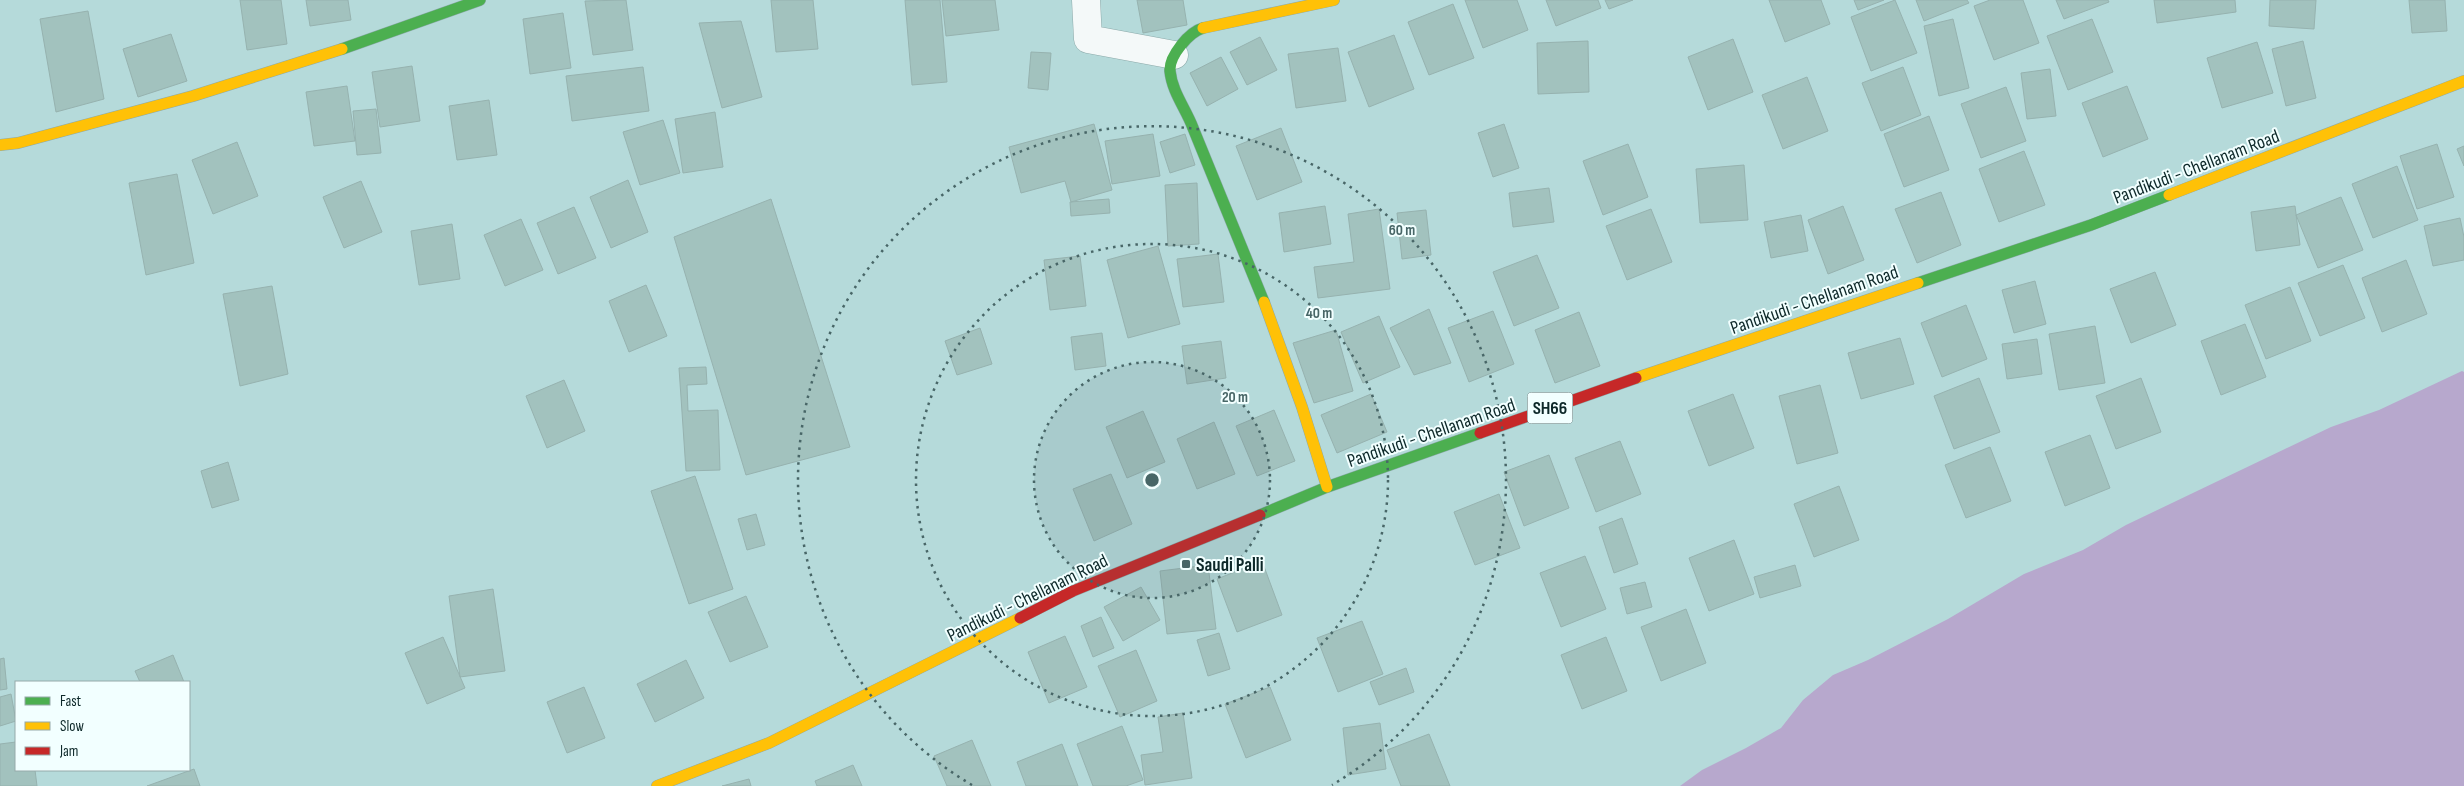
<svg xmlns="http://www.w3.org/2000/svg" width="2464" height="786" viewBox="0 0 2464 786" font-family="'Sofia Sans Condensed',sans-serif">
<rect width="100%" height="100%" fill="#b5dada"/>
<path fill="#b7a8cd" d="M2462,371L2464,372V786H1680L1702,770L1746,748L1781,728L1803,700L1833,675L1868,660L1948,619L2024,574L2083,550L2126,525L2331,427L2379,410Z"/>
<path fill="#a2c2be" stroke="#96b2af" d="M240,0H281L287,44L247,50Z
M306,0H348L351,20L310,26Z
M626,0L633,50L593,55L585,1Z
M771,0H813L818,49L776,52Z
M905,0H940L947,82L912,85Z
M942,0H995L999,30L946,36Z
M1137,0H1183L1187,25L1143,33Z
M1465,0H1517L1528,30L1483,48Z
M1546,0H1598L1601,8L1556,26Z
M1605,0H1633L1609,9Z
M1769,0H1821L1830,24L1785,42Z
M1854,0H1884L1858,10Z
M1895,0L1917,53L1871,71L1851,17Z
M1916,0H1967L1969,3L1924,21Z
M1990,0H2023L2039,43L1994,60L1974,6Z
M2056,0H2108L2109,2L2064,19Z
M2154,0H2235L2236,12L2157,23Z
M2270,0H2316L2314,29L2269,26Z
M2409,0H2445L2447,31L2412,33Z
M1453,4L1474,58L1429,75L1408,22Z
M88,11L104,99L56,112L40,19Z
M563,13L571,68L530,74L523,19Z
M1953,19L1969,88L1939,96L1924,26Z
M2092,19L2113,72L2068,90L2047,36Z
M741,21L762,97L722,108L699,23Z
M171,34L187,81L138,97L123,49Z
M1394,35L1414,89L1369,107L1348,52Z
M1260,37L1277,70L1247,85L1230,52Z
M1733,39L1753,92L1708,110L1688,57Z
M1588,41L1589,92L1538,94L1537,43Z
M2303,41L2316,98L2286,106L2272,49Z
M2257,42L2273,93L2222,108L2207,58Z
M1338,48L1346,101L1296,108L1288,54Z
M1031,52L1051,53L1048,90L1028,88Z
M1221,57L1238,89L1207,106L1190,73Z
M412,66L420,121L380,127L372,72Z
M643,67L649,111L572,121L566,76Z
M1903,67L1921,115L1881,131L1862,83Z
M2050,69L2056,116L2027,119L2021,73Z
M1807,77L1828,131L1783,149L1762,95Z
M347,86L355,141L314,146L306,92Z
M2127,86L2148,139L2103,157L2082,103Z
M2006,87L2026,141L1981,158L1961,104Z
M489,100L497,155L457,160L449,106Z
M376,109L381,153L357,155L353,111Z
M715,112L723,167L683,173L675,119Z
M1929,116L1949,170L1904,187L1884,134Z
M663,120L680,173L640,185L623,132Z
M1094,124L1112,190L1071,202L1065,181L1021,193L1009,147Z
M1504,124L1519,168L1493,177L1478,133Z
M1281,128L1302,182L1257,200L1236,146Z
M1153,134L1160,176L1112,184L1105,141Z
M1185,134L1195,165L1170,173L1160,142Z
M237,142L258,196L213,214L192,160Z
M1628,144L1648,197L1603,215L1583,161Z
M2437,144L2454,197L2417,209L2400,156Z
M2464,146V166L2457,149Z
M2024,151L2045,205L1999,222L1979,169Z
M1744,165L1748,220L1700,223L1696,169Z
M2397,166L2418,220L2373,238L2352,184Z
M177,174L194,263L146,275L129,183Z
M628,180L648,232L611,248L590,197Z
M361,181L382,232L344,248L323,197Z
M1197,183L1199,244L1168,246L1165,185Z
M1549,188L1554,222L1513,227L1509,193Z
M1941,192L1961,245L1917,263L1895,209Z
M2341,197L2363,250L2318,268L2296,215Z
M771,199L850,447L746,475L674,237Z
M1109,199L1110,213L1071,216L1070,202Z
M1325,206L1331,244L1284,252L1279,213Z
M1843,206L1864,260L1828,274L1808,220Z
M2295,206L2300,245L2256,251L2251,212Z
M574,207L596,258L558,274L537,223Z
M1379,209L1390,289L1318,298L1314,267L1354,262L1348,214Z
M1651,209L1672,262L1627,280L1606,226Z
M1426,210L1431,255L1402,259L1397,213Z
M1801,215L1808,251L1771,258L1764,222Z
M2460,218L2464,237V260L2433,266L2424,226Z
M521,219L543,270L505,286L484,235Z
M452,224L460,279L419,285L411,231Z
M1158,246L1180,324L1128,338L1107,260Z
M1218,254L1224,302L1183,307L1177,259Z
M1537,255L1559,308L1514,326L1493,272Z
M1080,256L1086,306L1050,310L1044,260Z
M2406,260L2427,314L2382,332L2362,278Z
M2343,265L2365,318L2320,336L2298,283Z
M2155,272L2176,325L2131,343L2110,289Z
M2035,281L2046,324L2014,333L2002,290Z
M646,285L667,336L629,352L609,301Z
M272,286L288,374L240,386L223,294Z
M2290,287L2311,341L2266,359L2245,305Z
M1966,305L1987,359L1942,377L1921,323Z
M1429,309L1451,363L1414,375L1390,328Z
M1493,311L1514,364L1469,382L1448,328Z
M1579,312L1600,366L1555,383L1535,330Z
M1379,316L1400,367L1363,383L1341,332Z
M2245,324L2266,377L2221,395L2201,341Z
M2095,326L2105,383L2059,390L2049,334Z
M980,328L992,364L957,375L945,341Z
M1336,330L1353,391L1314,403L1293,343Z
M1102,333L1106,366L1075,370L1071,337Z
M1900,338L1914,384L1861,399L1848,353Z
M2037,339L2042,374L2007,379L2002,344Z
M1221,341L1226,378L1187,384L1182,346Z
M706,367L707,384L687,385L688,411L718,410L720,470L686,471L679,368Z
M1979,378L2000,432L1954,449L1934,396Z
M2141,378L2161,432L2116,449L2096,396Z
M564,380L585,431L547,448L526,396Z
M1820,385L1838,453L1797,464L1779,396Z
M1371,394L1387,432L1337,453L1321,415Z
M1733,394L1754,448L1709,466L1688,411Z
M1274,410L1295,461L1257,476L1236,426Z
M1143,411L1165,462L1127,478L1106,427Z
M1214,422L1235,474L1197,489L1177,439Z
M2090,435L2110,488L2065,506L2045,452Z
M1620,441L1641,494L1596,512L1575,458Z
M1990,447L2011,501L1966,518L1945,465Z
M1549,455L1569,508L1524,526L1504,472Z
M228,462L239,500L212,508L201,471Z
M1111,474L1132,524L1094,541L1073,489Z
M695,476L733,589L689,604L651,491Z
M1839,486L1859,540L1814,557L1794,504Z
M1499,494L1520,548L1475,565L1454,512Z
M756,514L765,545L747,550L738,519Z
M1622,518L1638,564L1614,573L1599,527Z
M1734,540L1754,594L1709,611L1689,558Z
M1585,556L1606,609L1561,627L1540,573Z
M1262,561L1282,615L1237,632L1217,579Z
M1208,565L1216,629L1167,634L1160,571Z
M1795,565L1801,586L1760,598L1754,577Z
M1645,582L1652,607L1627,614L1620,588Z
M1141,587L1160,620L1123,641L1104,607Z
M493,589L505,671L460,677L449,596Z
M746,596L768,647L730,662L708,612Z
M1686,609L1706,663L1661,681L1641,627Z
M1101,617L1114,648L1093,657L1081,626Z
M1362,621L1383,674L1338,692L1317,638Z
M1219,633L1230,669L1208,676L1197,640Z
M1065,636L1087,687L1049,703L1028,652Z
M443,637L465,688L427,704L405,653Z
M1606,637L1627,691L1582,709L1561,655Z
M1136,650L1157,701L1120,717L1098,666Z
M173,655L184,682H140L135,671Z
M4,658L7,689L0,690V659Z
M686,660L704,698L655,722L637,684Z
M1406,668L1414,692L1379,705L1370,682Z
M584,687L605,738L567,753L547,702Z
M1270,687L1291,740L1246,758L1225,704Z
M11,694L16,721L0,726V697Z
M1183,713L1192,778L1145,785L1141,755L1163,752L1158,717Z
M1380,723L1386,769L1348,775L1343,728Z
M1122,726L1143,780L1126,786H1093L1077,744Z
M1429,734L1450,786H1401L1387,750Z
M972,740L991,786H947L934,756Z
M16,742V770H35L37,786H0V744Z
M1062,744L1078,786H1026L1017,762Z
M853,765L862,786H817L815,781Z
M194,769L200,786H147Z
M749,779L751,786H722Z"/>
<g fill="none" stroke-linecap="round" stroke-linejoin="round">
<defs>
<path id="street" d="M1086,0L1088,39L1174,55"/>
<path id="fast" d="M1203,28C1189,32 1169,56 1170,71C1172,92 1186,109 1193,128C1217,186 1240,244 1264,302
M342,49L480,0
M1918,283L2091,225L2169,195
M1260,515L1327,487L1480,433"/>
<path id="slow" d="M1203,28L1334,0
M0,145L18,143L193,96L342,49
M2169,195L2464,81
M1264,302L1302,407L1327,487
M1636,378L1918,283
M657,786L769,743L1020,618"/>
<path id="jam" d="M1480,433L1636,378
M1020,618L1073,591L1260,515"/>
</defs>
<use href="#street" stroke="#8caaaa" stroke-width="29"/>
<use href="#fast" stroke="#8caaaa" stroke-width="12"/>
<use href="#slow" stroke="#8caaaa" stroke-width="12"/>
<use href="#jam" stroke="#8caaaa" stroke-width="12"/>
<use href="#street" stroke="#f4f9f9" stroke-width="28"/>
<use href="#fast" stroke="#4caf50" stroke-width="11"/>
<use href="#slow" stroke="#ffc107" stroke-width="11"/>
<use href="#jam" stroke="#c62828" stroke-width="11"/>
</g>
<circle cx="1152" cy="480" r="118" fill="#486667" fill-opacity=".12"/>
<g fill="none" stroke="#486667" stroke-width="2.5" stroke-dasharray="2.5 5">
<circle cx="1152" cy="480" r="118"/>
<circle cx="1152" cy="480" r="236"/>
<path d="M972 785A354 354 0 1 1 1332 785"/>
</g>
<rect fill="#486667" stroke="#f2ffff" stroke-width="2" x="1181" y="559" width="10" height="10" rx="2.5"/>
<g text-anchor="middle" stroke-width="4" stroke-linejoin="round" paint-order="stroke">
<rect fill="#f2ffff" stroke="#526869" stroke-width="1" x="1527.5" y="392.5" width="45" height="31" rx="4"/>
<g font-size="18" font-weight="bold" fill="#0d2829">
<text x="1550" y="414">SH66</text>
</g>
<g font-size="19" fill="#0d2829" stroke="#f2ffff">
<text transform="translate(2196 166) rotate(-21)" y="7">Pandikudi - Chellanam Road</text>
<text transform="translate(1814 299) rotate(-19)" y="7">Pandikudi - Chellanam Road</text>
<text transform="translate(1431 432) rotate(-19)" y="7">Pandikudi - Chellanam Road</text>
<text transform="translate(1027 597) rotate(-26)" y="7">Pandikudi - Chellanam Road</text>
</g>
<g font-size="19" font-weight="bold" fill="#0d2829" stroke="#f2ffff" text-anchor="start">
<text x="1196" y="571">Saudi Palli</text>
</g>
</g>
<circle cx="1152" cy="480" r="8" fill="#486667" stroke="#f2ffff" stroke-width="2.5"/>
<g font-size="15" text-anchor="middle" font-weight="bold" fill="#486667" stroke="#f2ffff" stroke-width="4" stroke-linejoin="round" paint-order="stroke">
<text x="1402" y="235">60 m</text>
<text x="1319" y="318">40 m</text>
<text x="1235" y="402">20 m</text>
</g>
<rect x="15" y="681" width="175" height="90" fill="#f2ffff" stroke="#96a9a9"/>
<rect x="25" y="697" width="25" height="8" fill="#4caf50" stroke="#96a9a9"/>
<text x="60" y="706" font-size="15" fill="#0d2829">Fast</text>
<rect x="25" y="722" width="25" height="8" fill="#ffc107" stroke="#96a9a9"/>
<text x="60" y="731" font-size="15" fill="#0d2829">Slow</text>
<rect x="25" y="747" width="25" height="8" fill="#c62828" stroke="#96a9a9"/>
<text x="60" y="756" font-size="15" fill="#0d2829">Jam</text>
</svg>
